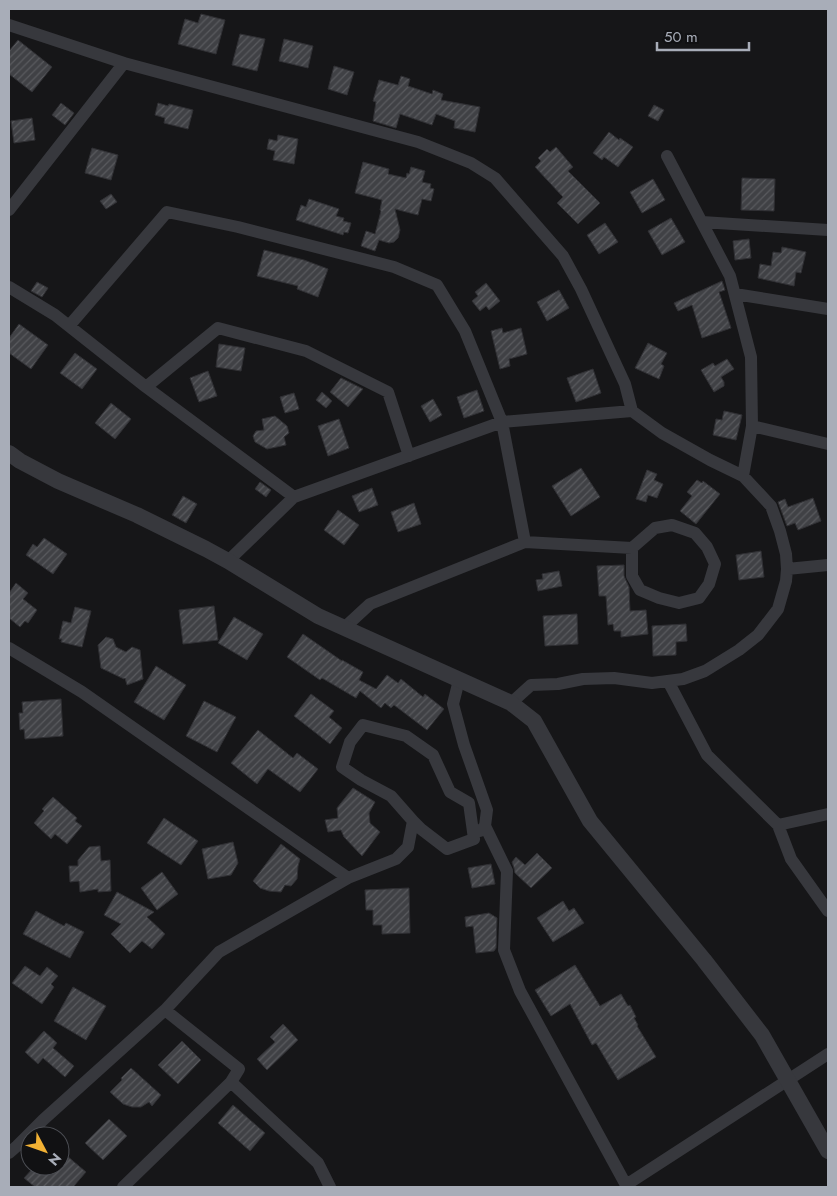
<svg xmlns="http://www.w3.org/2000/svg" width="837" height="1196" viewBox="0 0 837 1196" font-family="Jost,sans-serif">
<defs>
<pattern id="building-hatch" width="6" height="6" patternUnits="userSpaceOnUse" patternTransform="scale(1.25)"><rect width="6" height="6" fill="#404145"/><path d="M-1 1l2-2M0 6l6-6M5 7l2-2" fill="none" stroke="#595a5e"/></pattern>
</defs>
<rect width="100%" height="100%" fill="#161618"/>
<path fill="url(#building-hatch)" stroke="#303034" d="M201,14L225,20L216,54L178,44L185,19L198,23Z
M240,34L265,39L257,71L232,65Z
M284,39L313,46L308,68L279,61Z
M18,40L52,67L32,92L9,74V51Z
M334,66L354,72L347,95L328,89Z
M401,76L410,79L408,86L432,94L433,90L443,94L441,100L480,107L475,132L454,128L455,121L436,114L432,125L400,114L396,128L373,121L376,102L373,101L379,80L398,85Z
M61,103L74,113L65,125L52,115Z
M158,103L168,106L169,104L193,110L188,129L164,123L165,118L155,115Z
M654,105L664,110L658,121L648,116Z
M32,118L35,140L14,143L11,121Z
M609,132L619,140L620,138L633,147L618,167L604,157L602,160L593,153Z
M278,135L298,139L294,164L273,160L275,151L267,149L269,139L277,141Z
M556,147L573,167L568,171L600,203L578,224L557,203L563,197L535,167L541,161L538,158L547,149L550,152Z
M92,148L118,155L111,180L85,173Z
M363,162L389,169L388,174L406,178L407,173L409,174L411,167L425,171L422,182L431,184L430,188L434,189L431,201L422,199L418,215L395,209L400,230L398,238L394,242L389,243L379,240L375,251L361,246L366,231L375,234L381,211L380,210L382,200L355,193Z
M742,178L775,179L774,211L741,210Z
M653,179L665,200L642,213L630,192Z
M111,194L117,202L106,209L100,201Z
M309,199L339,209L336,216L344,218L343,221L351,223L348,233L344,232L343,235L296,220L301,205L306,207Z
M671,218L685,242L662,255L648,231Z
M605,223L618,242L599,254L587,235Z
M749,239L751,258L735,260L733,241Z
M782,247L806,252L801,273L796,272L794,286L758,278L760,264L771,266L773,252L781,253Z
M264,250L304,260L328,269L318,297L297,289L298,286L257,276Z
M722,281L725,290L719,292L731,328L702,338L692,305L678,311L674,303Z
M37,282L48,288L42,297L31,291Z
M486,283L500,301L489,310L486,306L480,311L472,301L478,296L475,292Z
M559,290L569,308L547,321L537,302Z
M19,324L48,345L31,369L9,353V338Z
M502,328L503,333L521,328L527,354L509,359L510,366L500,369L491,331Z
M648,343L667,353L661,364L664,366L659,379L635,368Z
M219,344L245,348L241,371L216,367Z
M75,353L97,369L82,389L60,373Z
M727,359L734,369L721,377L724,382V386L714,392L701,370L713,363L715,366Z
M593,369L601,393L576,402L567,378Z
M208,371L217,396L199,402L190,378Z
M341,378L363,389L348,407L330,392Z
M477,390L484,411L464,418L457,397Z
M322,392L332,401L326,408L316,400Z
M294,393L299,409L285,413L280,397Z
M433,399L442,415L430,422L421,406Z
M111,403L131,419L115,439L95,423Z
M724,411L742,415L736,440L713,435L716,419L722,420Z
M275,416L287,426L289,433L284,437L286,445L267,449L255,442L253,436L256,431L264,430L262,419Z
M339,419L349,448L328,456L318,426Z
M581,468L600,497L571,516L552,486Z
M647,470L657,474L654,480L663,484L657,498L648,495L646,502L636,499Z
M697,480L702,483L703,481L720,494L696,524L680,511L692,496L687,492Z
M260,482L271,490L266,497L255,489Z
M372,488L378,505L359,512L352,496Z
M183,496L197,504L186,523L172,515Z
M813,498L821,521L798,530L795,523L787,526L778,502L785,499L788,507Z
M414,503L421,524L398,532L391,512Z
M338,510L359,525L344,545L324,530Z
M44,538L67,554L53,574L26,555L33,544L37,547Z
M761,551L764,577L739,580L736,555Z
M624,565V576L629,587L630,611L646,610L648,634L621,637V631H614L613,624L608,625L606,596H599L597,566Z
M559,571L562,586L538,591L536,580L543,579L542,574Z
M16,583L28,593L23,599L37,610L28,623L25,621L20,627L9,618V593Z
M214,606L218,640L183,644L179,610Z
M75,607L91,611L82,647L61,642L62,639H59L63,621L71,623Z
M577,614L578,644L545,646L543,616Z
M234,617L263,634L247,660L218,643Z
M686,624L687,641L676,642V655L653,656L652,626Z
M303,634L342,661V660L363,672L359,680L376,689L387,675L398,683L401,679L423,697L425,694L444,709L427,730L394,705L391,708L385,703L381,708L360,691L356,698L322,678L320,680L287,657Z
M106,637L113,639L116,647L126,652L132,647L140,650L143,679L127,685L125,678L124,679L101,668L98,645Z
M156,666L186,685L164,720L134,702Z
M311,694L334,711L329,717L342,728L330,744L294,716Z
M61,699L63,736L25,739L24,729L20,730L19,713H23L22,702Z
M204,701L236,717L217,752L186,736Z
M258,730L293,758L297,753L318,769L300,792L268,769L257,784L231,763Z
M353,788L375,802L369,813L370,823L380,832L362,856L344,837L341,830L328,832L325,820L338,818L337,808Z
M53,797L77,818L75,821L82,826L67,844L55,834L51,839L34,823L44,811L42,809Z
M164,818L198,841L181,865L147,843Z
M233,842L238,863L231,875L208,879L202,849Z
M281,844L300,859L298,866L297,879L291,886L285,885L281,892L269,891L260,888L253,881Z
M100,846L101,861L110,860L111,891L98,892V889L80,892L79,881L70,882L69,866H78V860L89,847Z
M537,853L552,868L531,888L515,873L514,868L512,862L516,857L525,865Z
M491,864L495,884L472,888L468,868Z
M162,872L178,894L157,910L141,888Z
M409,888L410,933L382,934V925H373V910H366L365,890Z
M117,892L154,912L147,917L165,934L152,949L142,941L130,953L111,934L121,924L104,915Z
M563,901L569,911L574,908L584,923L553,942L537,918Z
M36,911L64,926L66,923L84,932L70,958L23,934Z
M489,913L497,918L496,948L494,951L476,953L473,926L466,927L465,917Z
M575,965L600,1006L621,994L628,1006L630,1005L636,1017L634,1018L638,1025L637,1026L656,1057L618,1080L596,1043L592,1045L570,1004L551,1016L535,990Z
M25,966L40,976L47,967L58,976L51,984L54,987L42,1004L12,983Z
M73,987L106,1006L86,1040L54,1021Z
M283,1024L298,1040L267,1070L257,1059L275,1042L270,1037Z
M44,1031L57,1043L53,1048L74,1066L65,1077L43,1058L38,1064L25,1052Z
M182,1041L201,1060L178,1084L158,1065Z
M131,1068L161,1095L152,1106L149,1102L141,1107H132L123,1104L110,1092L122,1080L121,1078Z
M233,1105L265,1133L250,1151L218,1123Z
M109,1119L127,1136L103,1160L85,1143Z
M60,1150L86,1172L73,1187H35L24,1178L35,1166H60Z"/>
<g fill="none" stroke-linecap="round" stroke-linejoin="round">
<path stroke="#37383d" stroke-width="12" d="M9,25L124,63L9,210
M124,63L418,142L471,163L495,178L563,256L581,289L625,384L632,411L662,433L710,460L743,476L771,506L780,531L786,554L787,569L786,581L778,609L758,635L739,650L705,671L683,679L652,683L614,678L583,679L558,684L531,685L511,703
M667,156L730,276L751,357L752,426
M702,222L828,230
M9,287L55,315L146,387L294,497
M735,294L828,309
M69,326L167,212L238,227L394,267L437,285L465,331L502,422L632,411
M146,387L218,328L306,351L388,392L409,456
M743,476L752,426L828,444
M228,561L294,497L502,422L525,542
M787,569L828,565
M344,628L370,604L525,542L632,548V576L640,590L659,598L679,603L699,598L709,584L715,564L707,547L695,533L672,525L655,528L632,548
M9,648L82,692L348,878L396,859L408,847L413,821L391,796L361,780L342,767L350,742L363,725L406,736L433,755L450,792L469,803L474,839L447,849L421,829L413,821
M459,680L453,704L464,745L487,810L485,826L480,831
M668,681L707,755L778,825L791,859L828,911
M778,825L828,814
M485,826L507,871L504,950L520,991L626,1185L828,1054
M231,1082L318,1163L330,1187
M9,1153L17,1146L43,1120L165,1010
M123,1187L231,1082L239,1069L165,1010L219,952L348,878"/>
<path stroke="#37383d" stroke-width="16" d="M9,453L20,461L58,481L137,515L206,549L228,561L318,616L511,703L534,721L590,821L704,960L762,1035L828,1151"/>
</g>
<rect width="837" height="1196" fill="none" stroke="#a8adb8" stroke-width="20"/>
<g transform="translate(45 1151) rotate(131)"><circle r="24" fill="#111113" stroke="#4d4f55"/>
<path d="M0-4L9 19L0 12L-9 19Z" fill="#f2b134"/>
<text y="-8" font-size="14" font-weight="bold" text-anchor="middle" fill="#a8adb8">N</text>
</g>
<path d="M657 42v8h92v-8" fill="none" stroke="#a8adb8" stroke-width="2.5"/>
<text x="664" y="42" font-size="15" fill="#a8adb8" stroke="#111113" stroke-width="4" paint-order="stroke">50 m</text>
</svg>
